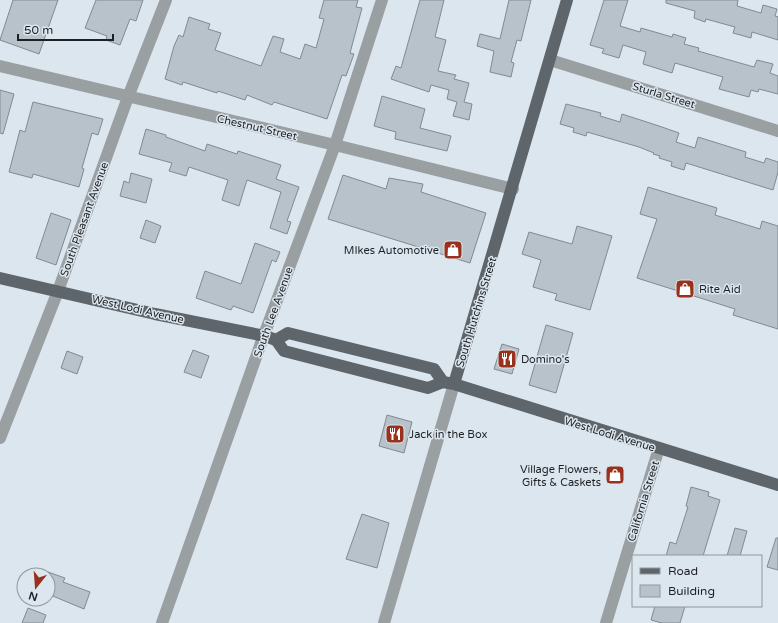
<svg xmlns="http://www.w3.org/2000/svg" width="778" height="623" viewBox="0 0 778 623" font-family="'Varela Round',sans-serif">
<rect width="100%" height="100%" fill="#dce6ef"/>
<path fill="#b8c2ca" stroke="#818a92" d="M13,0H58L39,54L0,40Z
M96,0H143L136,21L130,19L120,45L106,40L107,36L85,28Z
M324,0H358L356,7L362,8L350,53L354,54L346,76L342,75L327,119L274,102L272,105L247,95L245,100L218,91L217,93L183,82L182,85L165,79L174,46L179,35L183,37L189,17L210,24L208,29L221,33L215,50L261,66L273,36L284,39L280,52L300,59L305,44L316,48L324,19L319,18Z
M420,0H444L435,37L446,40L438,71L456,75L454,79L469,83L464,102L472,104L469,120L453,116L457,102L447,99L449,90L431,85L429,92L391,79L396,66L401,68Z
M509,0H531L521,41L517,40L511,62L514,63L511,77L490,72L494,51L477,46L480,34L500,39Z
M604,0H628L620,26L640,32L641,28L672,37L673,34L686,38L684,44L699,48L698,51L754,67L757,60L773,64L770,73L778,76V94L759,89L758,92L751,90L749,97L719,89L723,77L675,63L672,73L643,64L646,52L623,45L619,58L602,53L604,49L590,45Z
M666,0H738L737,6L761,13L763,5L777,9L775,16L778,17V40L752,32L751,38L733,33L735,27L706,19L705,22L694,18L695,11L666,3Z
M0,90L14,94L3,134L0,133Z
M382,96L425,109L420,128L451,136L447,151L395,139L396,132L374,126Z
M33,102L103,119L98,135L92,133L82,168L84,169L79,187L33,174L32,178L9,172L20,130L25,132Z
M566,104L601,113L600,116L620,122L622,114L659,126L679,133L676,142L695,148L698,137L746,152L745,157L764,163L766,158L778,162V172L773,190L686,163L684,170L671,166L672,162L659,158L660,156L653,154L654,153L639,147L587,132L586,136L573,132L574,128L560,124Z
M146,129L166,135V137L205,151L207,144L237,154L238,151L281,165L276,179L299,187L287,221L291,222L287,234L270,228L281,192L247,180L239,206L222,200L228,180L189,167L186,176L169,171L172,163L139,154Z
M131,173L152,179L146,203L120,196L124,181L129,183Z
M343,175L386,189L389,178L423,184L421,192L486,213L470,263L328,219Z
M648,187L717,208L715,215L760,229L762,221L778,226V329L733,315L735,309L637,278L657,219L640,214Z
M51,213L71,220L56,265L36,258Z
M146,220L161,226L155,243L140,238Z
M577,226L612,236L590,310L555,300L557,294L533,287L541,260L522,254L529,232L572,244Z
M255,243L280,252L276,262L272,260L253,313L233,306L231,310L196,298L205,271L241,284Z
M546,325L573,333L556,393L529,385Z
M502,344L519,349L512,374L494,369Z
M193,350L209,356L201,378L184,372Z
M67,351L83,357L77,374L61,368Z
M387,415L412,422L404,453L379,446Z
M691,487L709,492L708,496L720,500L703,556H666L670,542L676,544L688,507L686,506Z
M362,514L389,523L377,568L346,559Z
M735,528L747,531L740,556H727Z
M776,538H778V570L767,567Z
M48,572L65,578L63,582L90,592L84,609L48,594Z
M655,606H685L680,623H662L651,620Z
M28,608L46,615L43,623H22Z"/>
<g fill="none" stroke-linecap="round" stroke-linejoin="round">
<path stroke="#9a9fa2" stroke-width="12" d="M550,60L778,131
M0,66L335,145L513,189
M0,438L58,291L128,97L166,0
M162,623L261,343L335,145L382,0
M384,623L454,384
M606,623L659,448"/>
<path stroke="#5e656b" stroke-width="12" d="M0,278L155,314L265,336L276,340L284,351L428,388L443,382L454,384L778,485
M276,340L288,333L434,369L443,382
M454,384L567,0"/>
</g>
<defs>
<symbol id="shop-square" viewBox="-11 -11 22 22"><rect x="-9" y="-9" width="18" height="18" rx="4" fill="#9a311d" stroke="#dce6ef"/><path d="M-5-2.5h2.3a2.7 3.5 0 0 1 5.4 0H5L5.5 6h-11ZM-1.5-2.5h3a1.5 2.3 0 0 0-3 0Z" fill="#fff"/></symbol>
<symbol id="restaurant-square" viewBox="-11 -11 22 22"><rect x="-9" y="-9" width="18" height="18" rx="4" fill="#9a311d" stroke="#dce6ef"/><path d="M-5-6h1v4h1v-4h1v4h1v-4h1v5L-1.5 .5V6h-2V.5L-5-1ZM5-6V6H3V1.5H1.5Q1.5-4 5-6Z" fill="#fff"/></symbol>
</defs>
<g fill-rule="evenodd">
<use href="#shop-square" x="442" y="239" width="22" height="22"/>
<use href="#shop-square" x="674" y="278" width="22" height="22"/>
<use href="#restaurant-square" x="496" y="348" width="22" height="22"/>
<use href="#restaurant-square" x="384" y="423" width="22" height="22"/>
<use href="#shop-square" x="604" y="464" width="22" height="22"/>
</g>
<g text-anchor="middle" stroke-width="3" stroke-linejoin="round" paint-order="stroke">
<g font-size="11" fill="#1d2124" stroke="#dce6ef">
<text transform="translate(664 95) rotate(17)" y="4">Sturla Street</text>
<text transform="translate(257 127) rotate(13)" y="4">Chestnut Street</text>
<text transform="translate(84 219) rotate(-70)" y="4">South Pleasant Avenue</text>
<text transform="translate(138 309) rotate(13)" y="4">West Lodi Avenue</text>
<text transform="translate(273 312) rotate(-70)" y="4">South Lee Avenue</text>
<text transform="translate(476 312) rotate(-73)" y="4">South Hutchins Street</text>
<text transform="translate(610 434) rotate(17)" y="4">West Lodi Avenue</text>
<text transform="translate(643 501) rotate(-73)" y="4">California Street</text>
</g>
<g font-size="11" fill="#1d2124" stroke="#dce6ef" text-anchor="start">
<text x="439" y="254" text-anchor="end">MIkes Automotive</text>
<text x="699" y="293">Rite Aid</text>
<text x="521" y="363">Domino's</text>
<text x="409" y="438">Jack in the Box</text>
<text x="601" y="473" text-anchor="end">Village Flowers,<tspan x="601" dy="13">Gifts &amp; Caskets</tspan></text>
</g>
</g>
<rect x="632" y="555" width="130" height="52" fill="#dce6ef" stroke="#90979e"/>
<rect x="640" y="568" width="20" height="6" fill="#5e656b" stroke="#90979e"/>
<text x="668" y="575" font-size="12" fill="#1d2124">Road</text>
<rect x="640" y="585" width="20" height="12" fill="#b8c2ca" stroke="#90979e"/>
<text x="668" y="595" font-size="12" fill="#1d2124">Building</text>
<g transform="translate(36 587) rotate(197)"><circle r="19" fill="#dce6ef" stroke="#90979e"/>
<path d="M0-3L7 15L0 10L-7 15Z" fill="#9a311d"/>
<text y="-6" font-size="11" font-weight="bold" text-anchor="middle" fill="#1d2124">N</text>
</g>
<path d="M18 34v6h95v-6" fill="none" stroke="#1d2124" stroke-width="2"/>
<text x="24" y="34" font-size="12" fill="#1d2124" stroke="#dce6ef" stroke-width="3" paint-order="stroke">50 m</text>
</svg>
